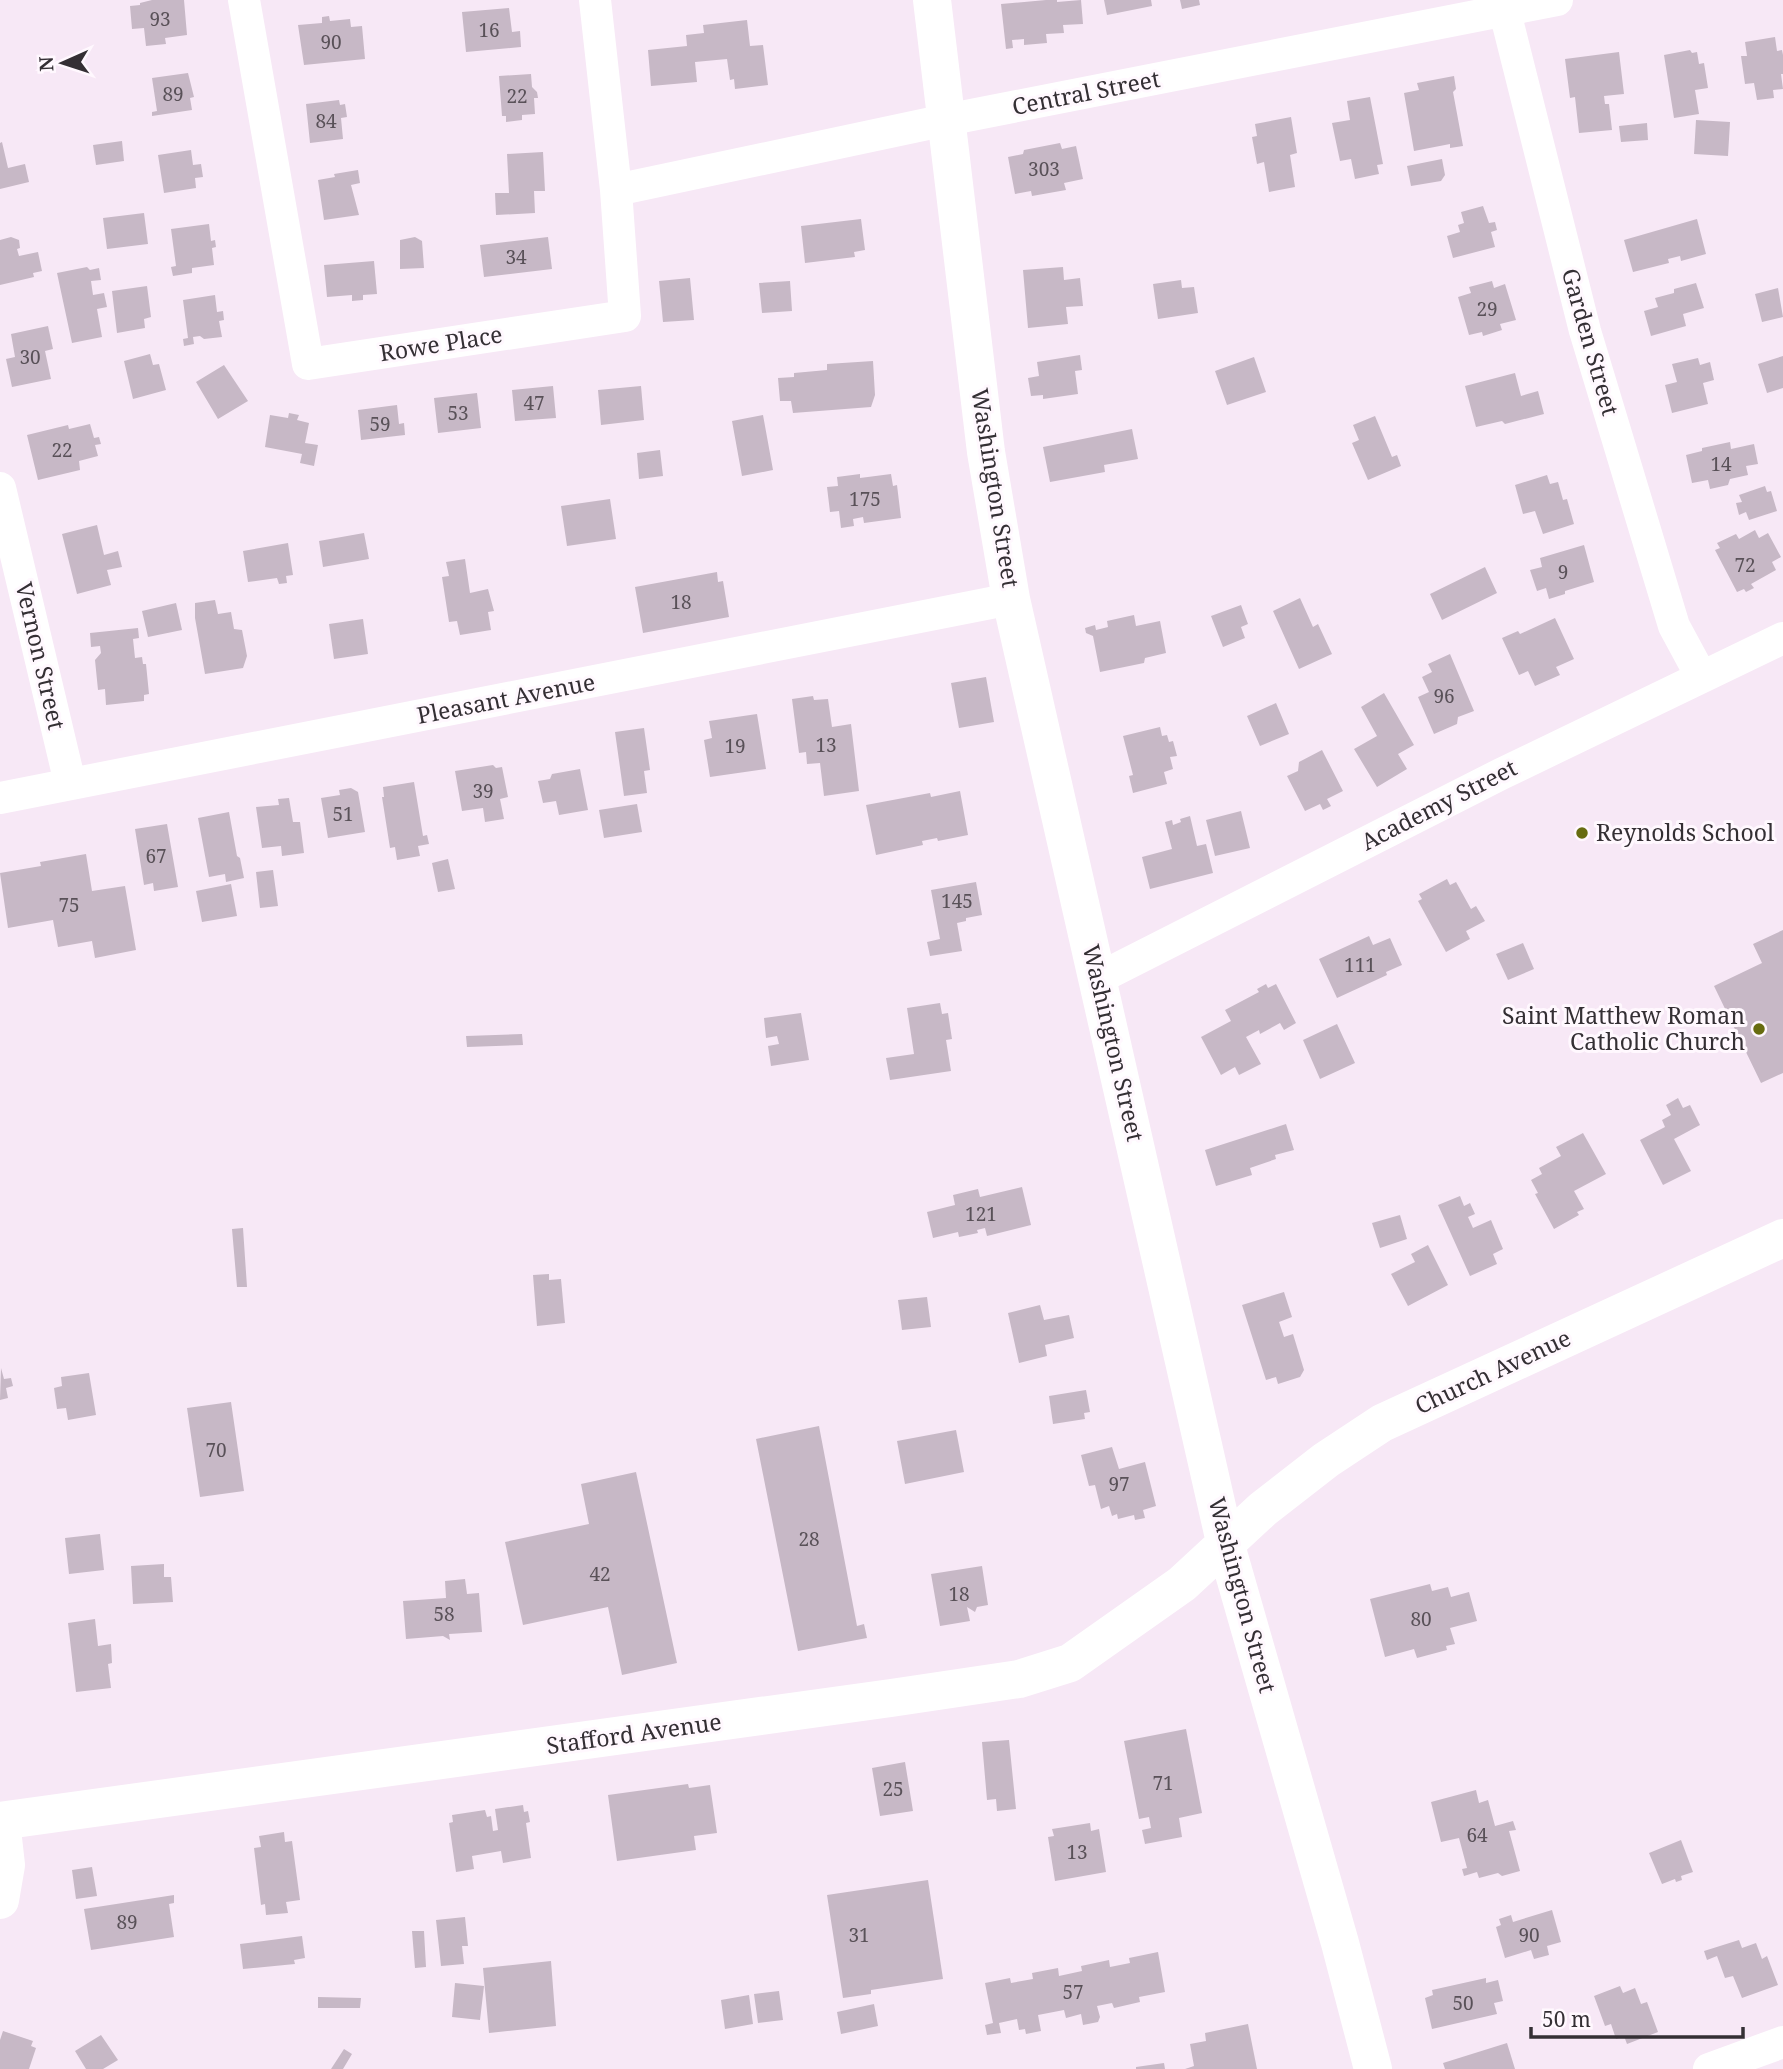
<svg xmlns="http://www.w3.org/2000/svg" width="1783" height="2069" viewBox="0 0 1783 2069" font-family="'Noto Serif',serif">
<rect width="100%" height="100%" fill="#f7e8f6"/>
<path fill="#c7b8c6" d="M152,0H184L187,35L165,38L166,44L146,46L144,28L132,29L130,6L140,5V3Z
M1046,0H1057V2L1081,0L1083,24L1063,25L1064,33L1046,34L1047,43L1024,45V39L1012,40L1013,48L1006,49L1001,4Z
M1104,0H1151L1152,6L1107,15Z
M1180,0H1199L1200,5L1182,9Z
M509,8L512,32L520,31L521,47L466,52L462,12Z
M329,16L330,21L350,19L351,27L362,26L365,59L304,65L298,25L322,23V17Z
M747,20L750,46L763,45L768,85L735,89L734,79L730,80L727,59L695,62L697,82L651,86L648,50L687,46L686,35L704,33L703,25Z
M1775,37L1777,51L1782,50L1783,55V74H1781L1783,89L1773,90L1774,98L1757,100L1754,83L1745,84L1741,56H1747L1745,42Z
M1690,50L1692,53L1697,52L1699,64L1704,63L1708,88L1695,90L1699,114L1674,118L1664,55Z
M1619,52L1624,94L1604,96L1605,104H1609L1612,130L1579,133L1575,97L1570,98L1565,59Z
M188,73L194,97L190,98L192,110L152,116V112L157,111L152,78Z
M531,74L532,87L537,92L538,98H534L535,114L522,115V120L506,122V116H502L499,76Z
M1454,76L1456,89L1453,92L1463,146L1450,148V144L1414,151L1404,93L1419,90L1417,83Z
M1370,97L1383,164L1377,165L1379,174L1355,179L1351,159L1340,161L1332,123L1350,120L1347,101Z
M339,100L340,105L345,104L347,117L341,118L343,139L310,143L306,104Z
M1291,117L1297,153L1290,155L1295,187L1269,192L1264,162L1257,164L1252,137L1257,136L1255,124Z
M1696,120L1730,122L1728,156L1694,154Z
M1647,123L1648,140L1621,142L1619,126Z
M122,141L124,161L96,165L93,145Z
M2,142L8,168L25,164L29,182L0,189V143Z
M1060,143L1062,149L1076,146L1083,179L1064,183L1066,190L1032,196L1031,191L1015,194L1008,157L1023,154L1024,150Z
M191,150L193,165L201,164L203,177L195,178L196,188L164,193L158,155Z
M543,152L545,191H534L535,213L496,215L495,193H509L507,154Z
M1442,159L1445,175L1441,181L1411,186L1407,166Z
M358,170L360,183L351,185L359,215L324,220L318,180L335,177L334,174Z
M1483,206L1489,223L1495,222L1497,230L1491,232L1495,247L1453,258L1447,236L1460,232L1458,225L1464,223L1461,212Z
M144,213L148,244L107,249L103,218Z
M861,219L865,250L854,252L855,257L805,263L801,226Z
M1697,219L1706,254L1681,261L1680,256L1668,259L1669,263L1633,272L1624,240Z
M209,224L211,241L215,240L216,247L212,248L214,265L192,268V273L173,276L171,267L176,266L171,229Z
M11,237L19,240L20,248L17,249L19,256L38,252L42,271L33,273L34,277L0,285V240Z
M415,237L422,241L424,268L400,269V240Z
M548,237L552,269L484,277L480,245Z
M374,261L377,294L363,295V300L352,301V295L327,297L324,265Z
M87,267L90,270L99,268L101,280L91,281L93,295L104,293L107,307L97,309L102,337L72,343L57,273Z
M1063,267L1064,280L1080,278L1083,306L1066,307L1068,324L1028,328L1023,270Z
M690,278L694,320L663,322L659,281Z
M1181,280L1182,288L1194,287L1198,313L1158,319L1153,284Z
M790,281L792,311L762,313L759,283Z
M1492,281L1494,288L1505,284L1516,320L1500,324L1502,330L1483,336L1482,332L1469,335L1458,297L1471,293L1469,287Z
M1696,283L1704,308L1683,314L1686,326L1651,336L1644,311L1658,307L1655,298L1674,293V289Z
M147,286L151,317L144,319L145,328L117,333L112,291Z
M1778,288L1783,317L1762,322L1755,294Z
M215,295L217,312L223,311L224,320L219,321L222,337L204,339L200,336L193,337L194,344L184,346L183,339L188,338L183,300Z
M48,326L53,349L45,351L51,379L12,387L6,359L15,357L11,334Z
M150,354L153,365L159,364L166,390L133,399L124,361Z
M1080,355L1082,370L1075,371L1078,394L1043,399V395L1031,396L1028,378L1039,376L1037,362Z
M1783,356V388L1767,393L1758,364Z
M1254,357L1266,392L1227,405L1215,371Z
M1698,358L1700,365L1710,362L1714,380L1703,383L1708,404L1672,413L1665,385L1677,382L1672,364Z
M873,361L875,395L871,407L793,413L791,401H780L778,378L794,377V373L827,370V364Z
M224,365L248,401L218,419L196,382Z
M1515,373L1521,396L1538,391L1544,414L1505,424L1502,421L1476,427L1465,386Z
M553,386L556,418L515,421L512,390Z
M641,386L644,420L601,425L598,390Z
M477,393L481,428L438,433L434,398Z
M397,405L399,424L404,423L405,435L361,440L358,410Z
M289,413L299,415L297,420L309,423L305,443L318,445L314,466L300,463L302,454L265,447L270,415L288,418Z
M763,415L773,470L742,476L732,421Z
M1375,416L1392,457L1397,455L1401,466L1368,480L1352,443L1359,440L1353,425Z
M90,424L94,438L99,437L101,444L95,445L98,456L79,461L80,470L38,480L27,435L68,425L69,429Z
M1132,429L1138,459L1104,465L1105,472L1050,482L1043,447Z
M1730,442L1731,449L1754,444L1758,464L1746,466L1748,475L1730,479L1728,485L1710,489L1708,480L1692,483L1686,455L1702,451V448Z
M660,450L663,476L639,479L637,453Z
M860,474V478L891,474L893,486L897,485L901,518L864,523L863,517L853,519L854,526L841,528L839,511L830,512L827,487L838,486L837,477Z
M1547,475L1550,484L1558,482L1563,500L1567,499L1574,524L1543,534L1535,511L1523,514L1515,485Z
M1765,486L1767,492L1771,491L1777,511L1749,520L1746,512L1739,515L1736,503L1742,502L1739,495Z
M610,499L616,539L567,546L561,506Z
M97,525L104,555L118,551L122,567L107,570L111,585L77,594L62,534Z
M1755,530L1759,538L1768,533L1781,557L1772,562L1776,570L1751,584L1754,588L1746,592L1744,589L1737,592L1715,550L1720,548L1717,543L1736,534L1739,539Z
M364,533L369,559L323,567L319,541Z
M288,543L293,575L286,576L287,583L279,584L277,578L248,582L243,551Z
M1584,545L1594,582L1565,591V594L1549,599L1546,588L1537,591L1530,570L1542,567L1540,558Z
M465,559L470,593L488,589L494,611L488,612L491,630L460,635L457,621L449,622L442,577L449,576L446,562Z
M1485,567L1497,593L1442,620L1430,594Z
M717,572L718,582L723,581L729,617L643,633L635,587Z
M1300,598L1313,627L1318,624L1332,654L1299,669L1273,611Z
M215,600L218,614L231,612L234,629L242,630L247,656L243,668L205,674L195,618V603Z
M176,603L182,630L148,637L142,611Z
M1241,605L1248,624L1241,627L1245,638L1223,647L1211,616Z
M1134,615L1136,626L1160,621L1166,653L1145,658L1144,663L1100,672L1093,636L1086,633L1085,628L1095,625L1096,630L1108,627L1107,621Z
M1555,618L1574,659L1556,667L1560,675L1535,686L1528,671L1519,675L1502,638L1518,631L1520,634Z
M363,619L368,654L334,659L329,624Z
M138,628L139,638L133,639L135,658L142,657L143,664H146L149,694L144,695V701L106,705L105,689L98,690L95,660L101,653L100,646L91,647L90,633Z
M1450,654L1474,711L1458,717L1457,724L1434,734L1418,697L1429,692L1422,677L1432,672L1428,664Z
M986,677L994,722L959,728L951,683Z
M1384,693L1414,745L1398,754L1407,769L1377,787L1354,749L1377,736L1361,707Z
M813,696L814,700L828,699L832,727L851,724L859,791L824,796L820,763L807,764L806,752L799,753L792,699Z
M1276,703L1289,734L1260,746L1247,716Z
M757,714L766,769L710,777L704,740L712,738L709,721Z
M1160,727L1162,736L1167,735L1169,742L1173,741L1177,756L1170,757L1173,769L1164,772L1167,784L1133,793L1129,776L1133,775L1123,736Z
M644,728L650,770L644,771L647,793L624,796L615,732Z
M1322,750L1343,791L1327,799L1331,806L1323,810L1320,804L1305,811L1287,776L1298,771L1299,762Z
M493,765L496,768L502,767L508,797L500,799L504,819L485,822L483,808L462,811L455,771Z
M580,769L588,810L559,815L556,801L543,803L538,781L550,779L552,774Z
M414,782L423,836L427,835L429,844L418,846L420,856L397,860L395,847L390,848L382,797H384L383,787Z
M351,788L358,792L365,832L328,838L321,798L340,795L339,790Z
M960,791L968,835L938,841L937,838L922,841L923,845L876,855L866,805L930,793L931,797Z
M289,798L293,822H300L304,853L282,856L281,846L262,848L256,807L279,805L278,799Z
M637,804L642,832L604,838L599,810Z
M1241,811L1250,848L1215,856L1206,820Z
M229,812L237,856L240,858L244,878L226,882L225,874L209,877L198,818Z
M1190,816L1197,846L1206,844L1213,873L1150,889L1142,857L1172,849L1165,822L1172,820L1173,825L1181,822L1180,819Z
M167,824L178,887L154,891L153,883L144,885L135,829Z
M86,854L92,891L125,886L136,950L95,958L92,941L58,947L53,920L8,928L0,873L41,866L40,862Z
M448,859L455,889L438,892L432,863Z
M273,870L278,906L260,908L256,872Z
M1447,879L1450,885L1456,882L1471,909L1476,906L1485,921L1466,931L1470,939L1446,952L1418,901L1422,899L1419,894Z
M976,882L982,915L966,918V921L957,923L962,951L930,956L927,942L940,939L931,890Z
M231,884L237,916L202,922L196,891Z
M1783,930V1073L1761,1083L1714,986L1762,963L1753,944Z
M1369,936L1373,945L1390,938L1402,965L1386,972L1387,975L1337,998L1319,959Z
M1523,943L1534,969L1508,980L1496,954Z
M1266,984L1268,988L1276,984L1296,1023L1284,1030L1280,1023L1260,1034L1259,1030L1246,1037L1261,1064L1239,1075L1235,1067L1221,1075L1201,1037L1231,1021L1225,1010L1259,992L1257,989Z
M940,1003L942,1014L948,1013L952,1039L946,1040L951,1071L890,1080L886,1058L914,1054L907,1008Z
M801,1013L809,1060L771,1066L768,1046L779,1044L777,1036L766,1038L764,1018Z
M1337,1024L1355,1063L1320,1079L1303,1040Z
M522,1034L523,1045L467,1047L466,1036Z
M1678,1098L1683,1108L1690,1105L1700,1125L1674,1139L1691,1171L1663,1185L1640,1140L1665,1127L1662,1120L1671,1115L1666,1105Z
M1286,1124L1294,1150L1275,1155L1276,1159L1250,1168L1252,1175L1216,1186L1205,1150Z
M1583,1133L1606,1174L1574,1191L1584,1209L1577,1212L1579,1215L1554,1229L1535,1194L1538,1193L1531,1180L1542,1174L1539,1168L1561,1156L1556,1147Z
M1022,1187L1031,1225L987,1236L985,1228L977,1230L978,1233L959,1237L958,1232L933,1238L927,1212L955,1205L953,1195L978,1189L980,1197Z
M1460,1196L1464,1206L1470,1203L1475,1214L1468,1217L1473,1228L1491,1220L1503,1249L1493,1254L1497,1264L1470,1276L1438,1205Z
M1400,1215L1407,1239L1380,1248L1372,1223Z
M243,1228L247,1287H237L232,1229Z
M1428,1245L1448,1285L1408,1306L1391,1274L1415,1262L1411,1254Z
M549,1274V1280L561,1279L565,1323L537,1326L533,1275Z
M1284,1292L1292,1317L1279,1322L1284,1337L1293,1334L1304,1370L1300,1377L1278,1384L1276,1377L1266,1380L1242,1305Z
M927,1297L931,1327L902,1330L898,1300Z
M1040,1305L1044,1320L1069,1315L1074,1338L1045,1345L1047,1356L1019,1363L1008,1313Z
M1,1368L4,1379L11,1378L13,1386L6,1388L8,1398L0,1400Z
M89,1373L96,1415L68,1420L66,1408L57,1409L54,1388L62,1386L61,1377Z
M1086,1390L1090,1412L1084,1413L1085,1419L1053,1424L1049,1396Z
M231,1402L244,1491L200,1497L187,1408Z
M819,1426L857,1626L864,1624L867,1638L798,1651L756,1439Z
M956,1430L964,1472L905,1484L897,1441Z
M1112,1447L1119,1469L1145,1462L1156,1506L1143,1510L1145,1518L1135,1520L1134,1515L1118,1519L1117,1514L1112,1516L1109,1506L1101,1509L1095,1485L1089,1486L1081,1455Z
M636,1472L677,1663L622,1675L608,1607L523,1625L505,1542L589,1524L581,1484Z
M100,1534L104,1570L69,1574L65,1538Z
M164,1564V1577H171L173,1602L133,1604L131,1566Z
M982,1566L988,1605L977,1607L975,1612L967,1607L970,1621L940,1626L931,1574Z
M465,1579L467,1594L479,1593L482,1632L449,1634L450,1640L443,1636L406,1639L403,1601L446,1598L445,1581Z
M1430,1584L1432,1591L1448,1587L1451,1597L1469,1592L1477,1621L1450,1628L1455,1644L1446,1646L1447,1650L1417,1658L1414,1649L1385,1657L1370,1599Z
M95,1619L98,1646L111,1644L112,1663L108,1664L111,1688L76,1692L68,1623Z
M1186,1729L1202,1813L1179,1818L1182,1837L1145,1844L1142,1830L1151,1828L1149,1817L1139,1819L1124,1741Z
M1009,1740L1016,1809L997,1811L996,1799L987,1800L982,1742Z
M905,1762L913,1811L880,1816L872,1768Z
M688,1784L689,1788L710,1785L717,1833L694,1836L696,1850L617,1861L608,1795Z
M1476,1790L1479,1803L1488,1800L1495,1826L1513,1821L1516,1830L1509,1831L1520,1871L1502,1876L1498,1873L1479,1878L1477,1872L1464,1876L1462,1869L1467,1868L1459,1838L1441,1842L1431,1802Z
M523,1805L524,1812L528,1811L530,1822L526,1823L531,1858L503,1863L501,1851L472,1856L474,1869L456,1872L449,1823L453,1822L452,1815L485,1810L487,1817L491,1816L493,1831L498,1830L495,1809Z
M1090,1823L1091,1831L1099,1829L1106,1872L1055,1881L1048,1837L1054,1836L1052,1829Z
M284,1832L285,1842L292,1841L300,1900L286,1902L288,1913L266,1915L265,1904L261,1905L254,1848L261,1847L259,1836Z
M1681,1840L1693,1872L1681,1876L1682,1880L1676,1882L1675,1879L1662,1884L1649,1853Z
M92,1867L97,1896L76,1899L72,1870Z
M928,1880L943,1979L871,1990V1994L843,1998L827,1895Z
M174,1895V1903L169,1904L174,1937L91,1950L84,1909Z
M1552,1910L1561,1942L1547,1946L1549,1955L1534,1959L1531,1950L1505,1958L1496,1927L1501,1925L1499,1919L1511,1915L1513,1922Z
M465,1917L468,1946H462L464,1964L441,1966L436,1920Z
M412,1931H424L426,1967L415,1968Z
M302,1936L305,1958L294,1960L295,1964L243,1969L240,1944Z
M1739,1940L1742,1948L1756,1943L1762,1959L1767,1956L1778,1985L1742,1998L1733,1976L1725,1978L1717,1956L1707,1960L1704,1951Z
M1158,1952L1165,1992L1139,1997L1140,2002L1114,2008L1112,2003L1097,2006L1100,2017L1098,2022L1083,2025L1081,2014L1066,2018L1064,2010L1038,2015L1041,2031L1026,2034L1025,2029L1019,2030L1017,2019L999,2023L1001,2033L987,2035L985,2025L993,2023L985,1983L1010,1978L1011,1983L1033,1979L1032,1973L1058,1968L1059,1976L1082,1971L1081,1966L1109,1960L1110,1967L1130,1963L1129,1958Z
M551,1961L556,2026L489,2033L483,1968Z
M1486,1978V1983L1498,1980L1503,2001L1494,2003L1497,2014L1432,2029L1425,1998L1433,1995L1432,1990Z
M455,1983L484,1986L480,2020L452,2017Z
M1620,1986L1623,1993L1635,1988L1641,2004L1647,2002L1658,2032L1627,2044L1624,2036L1616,2039L1611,2024L1605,2026L1594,1996Z
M779,1991L783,2020L758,2023L754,1994Z
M749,1995L753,2024L725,2029L721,2000Z
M318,1997L361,1998L360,2008H318Z
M874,2004L878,2026L841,2034L837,2012Z
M1248,2024L1257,2069H1185L1194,2066L1190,2044L1206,2041L1205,2033Z
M3,2031L33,2041L31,2046L36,2048L29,2069H0V2040Z
M101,2035L118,2060L103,2069H86L75,2051Z
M1507,2043L1515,2069H1445L1443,2063Z
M344,2049L352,2054L343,2069H331Z
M1164,2063L1165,2069H1136V2067Z"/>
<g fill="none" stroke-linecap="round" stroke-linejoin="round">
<path stroke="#fff" stroke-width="32" d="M244,0L308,364L625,316L616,190L595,0
M1502,0L1585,331L1674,626L1701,676
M616,190L946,120L1557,0
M0,488L70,783
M0,798L1011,599
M1099,978L1501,774L1783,638
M1709,2069L1783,2042"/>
<path stroke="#fff" stroke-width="38" d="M0,1900L6,1865L1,1821"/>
<path stroke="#fff" stroke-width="38" d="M932,0L986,452L1011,599L1225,1542L1340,1943L1373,2069
M0,1821L891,1698L1019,1679L1070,1663L1182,1584L1263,1509L1326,1460L1382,1423L1783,1238"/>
</g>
<g fill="#676c10" stroke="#fff8fe" stroke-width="2.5">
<circle cx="1582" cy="833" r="7"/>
<circle cx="1759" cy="1029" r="7"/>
</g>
<g text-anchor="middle" stroke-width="6" stroke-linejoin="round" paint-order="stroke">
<g font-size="19" fill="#595158">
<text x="160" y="26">93</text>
<text x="489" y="37">16</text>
<text x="331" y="49">90</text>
<text x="173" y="101">89</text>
<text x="517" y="103">22</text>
<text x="326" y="128">84</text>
<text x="1044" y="176">303</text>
<text x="516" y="264">34</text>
<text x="1487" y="316">29</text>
<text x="30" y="364">30</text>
<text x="534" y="410">47</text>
<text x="458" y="420">53</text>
<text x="380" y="431">59</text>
<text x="62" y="457">22</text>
<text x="1721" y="471">14</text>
<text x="865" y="506">175</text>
<text x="1745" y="572">72</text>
<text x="1563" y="579">9</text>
<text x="681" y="609">18</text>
<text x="1444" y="703">96</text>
<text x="826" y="752">13</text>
<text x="735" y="753">19</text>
<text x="483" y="798">39</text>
<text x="343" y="821">51</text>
<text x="156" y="863">67</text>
<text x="957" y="908">145</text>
<text x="69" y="912">75</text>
<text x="1360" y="972">111</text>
<text x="981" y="1221">121</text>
<text x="216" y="1457">70</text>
<text x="1119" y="1491">97</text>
<text x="809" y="1546">28</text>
<text x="600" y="1581">42</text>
<text x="959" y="1601">18</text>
<text x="444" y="1621">58</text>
<text x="1421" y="1626">80</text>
<text x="1163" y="1790">71</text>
<text x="893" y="1796">25</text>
<text x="1477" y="1842">64</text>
<text x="1077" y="1859">13</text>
<text x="127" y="1929">89</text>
<text x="859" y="1942">31</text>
<text x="1529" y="1942">90</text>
<text x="1073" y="1999">57</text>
<text x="1463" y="2010">50</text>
</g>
<g font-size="23" fill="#342f34" stroke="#fff8fe">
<text transform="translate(1086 93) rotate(-11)" y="8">Central Street</text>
<text transform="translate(1590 342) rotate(74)" y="8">Garden Street</text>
<text transform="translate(441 344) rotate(-9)" y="8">Rowe Place</text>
<text transform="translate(995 488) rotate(81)" y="8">Washington Street</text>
<text transform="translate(40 656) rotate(77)" y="8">Vernon Street</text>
<text transform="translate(506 699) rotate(-11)" y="8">Pleasant Avenue</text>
<text transform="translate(1439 805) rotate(-27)" y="8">Academy Street</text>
<text transform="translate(1113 1043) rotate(77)" y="8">Washington Street</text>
<text transform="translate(1493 1372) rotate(-25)" y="8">Church Avenue</text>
<text transform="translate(1242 1595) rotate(75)" y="8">Washington Street</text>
<text transform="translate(634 1734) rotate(-8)" y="8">Stafford Avenue</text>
</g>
<g font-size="23" fill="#342f34" stroke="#fff8fe" text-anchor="start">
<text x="1596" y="841">Reynolds School</text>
<text x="1745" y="1024" text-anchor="end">Saint Matthew Roman<tspan x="1745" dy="26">Catholic Church</tspan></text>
</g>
</g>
<g transform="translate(63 63) rotate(267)" stroke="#fff8fe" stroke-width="5" paint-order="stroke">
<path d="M0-5L12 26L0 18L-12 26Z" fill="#342f34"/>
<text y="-10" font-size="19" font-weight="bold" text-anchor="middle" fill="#342f34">N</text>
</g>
<path d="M1531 2027v10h212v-10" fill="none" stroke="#342f34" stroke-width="3.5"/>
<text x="1542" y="2027" font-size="21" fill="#342f34" stroke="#fff8fe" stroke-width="5" paint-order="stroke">50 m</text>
</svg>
